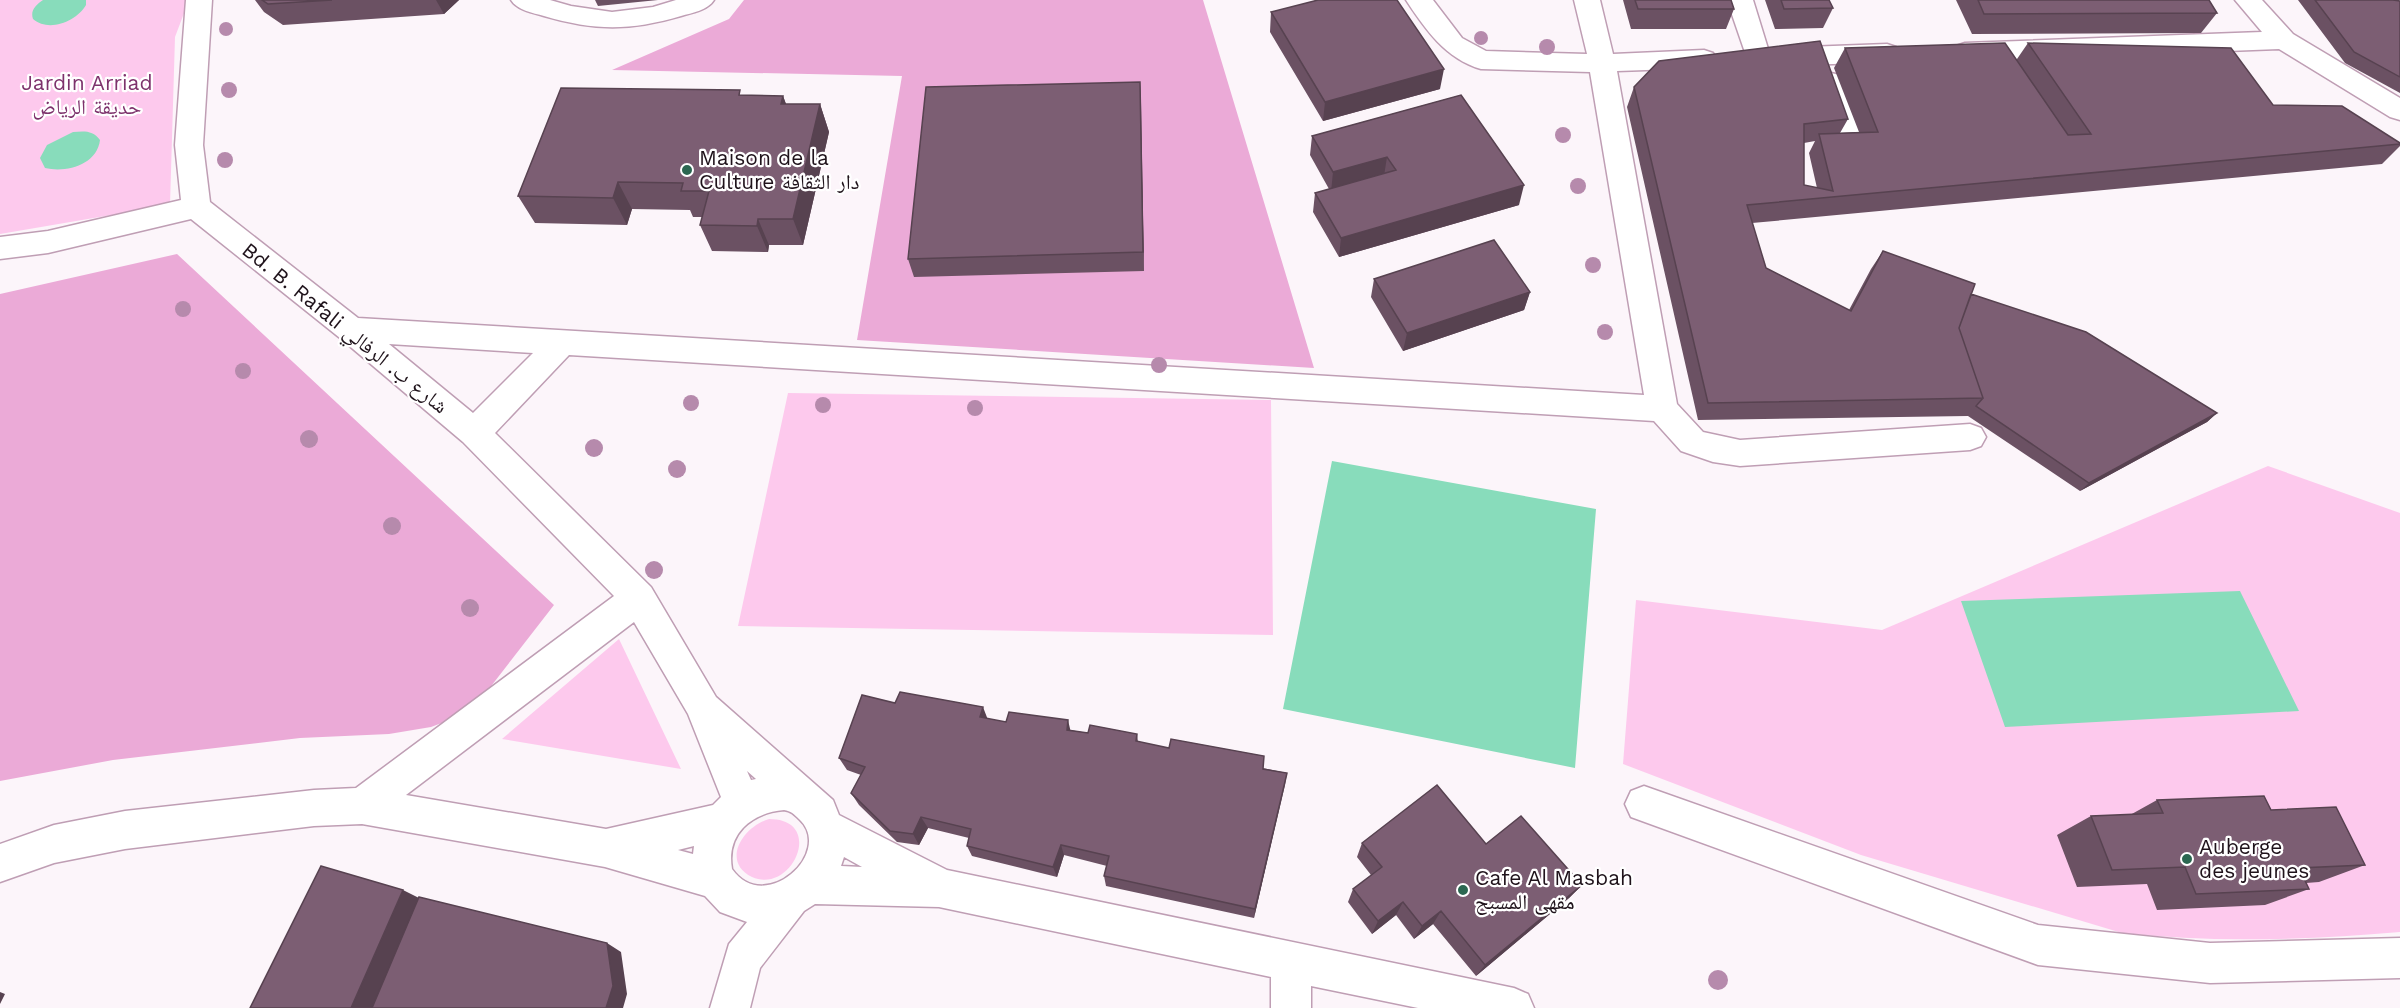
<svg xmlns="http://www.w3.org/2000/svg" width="2400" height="1008" viewBox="0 0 2400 1008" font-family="'Work Sans','Noto Naskh Arabic',sans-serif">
<rect width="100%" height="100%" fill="#fcf5fa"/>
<path fill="#fdc9ed" d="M0,0H189L175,37L170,205L0,234Z
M788,393L1271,400L1273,635L738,626Z
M2268,466L2400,513V932C2307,940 2214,943 2122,933L1861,855L1623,764L1636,600L1882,630Z
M619,639L681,769L502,739Z
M769,819C826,819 792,895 752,877C720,861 744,826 769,819Z"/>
<path fill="#ebaad7" d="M744,0H1203L1314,368L857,340L902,76L612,70L729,19Z
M177,254L554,605L471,712L431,727L389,734L300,738L113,760L0,781V294Z"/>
<path fill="#88dcbb" d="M43,0H86V5C77,21 49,33 33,19C30,10 36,5 43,0Z
M73,132C84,131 93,130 100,140C97,165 66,173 45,168L40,158L47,145Z
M1332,461L1596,509L1575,768L1283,709Z
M2240,591L2299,711L2005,727L1961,601Z"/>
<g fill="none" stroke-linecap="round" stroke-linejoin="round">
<defs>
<path id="minor" d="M186,0H212L203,145L210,202L358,318L1644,395L1590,72L1481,69C1446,59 1425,29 1406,0H1433L1462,38L1486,51L1587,54L1574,0H1600L1613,54L1704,50L1713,53L1717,59L1713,65L1704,68L1617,71L1677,404L1703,432L1740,440L1970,424L1981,428L1986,437L1981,446L1970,450L1740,466L1713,462L1681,451L1654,421L569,355L495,433L651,587L716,697L833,800L839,815L947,870L1514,988L1528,994L1534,1008H1418L1311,986V1008H1271V977L939,907L815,904L804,911L760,968L750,1008H710L729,944L747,922L720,912L705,896L605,867L362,824L314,826L125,849L54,863L0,882V844L54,825L125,811L314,790L356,788L614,596L463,442L340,338L191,219L48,253L0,259V237L48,231L181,200L175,145ZM389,344L533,353L473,413ZM634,622L688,714L721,797L713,805L606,829L406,795ZM747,771L756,779L751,780ZM784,810C791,811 794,814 799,819C835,852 765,916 732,869C726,834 751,813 784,810ZM694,846L693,854L678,850ZM844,857L862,867L841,866Z
M511,0H550L571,6L612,12L653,7L676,0H714C708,10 692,13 681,16C630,31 595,31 544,16C533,13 517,10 511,0Z
M1727,0H1753L1769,52L1779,48L1887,44L1896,47L1900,53L1896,59L1887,62L1779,66L1769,62L1758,67L1749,64Z
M2235,0H2262L2293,34L2400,98V120L2390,117L2279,49L1965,61L1956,58L1952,52L1956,46L1965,43L2262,32Z
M1831,73L1840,75L1844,82L1870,149L1866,156L1856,159L1846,156L1842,149L1818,82L1822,75Z
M1644,786L2038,925L2210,943L2400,938V978L2210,983L2038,965L1631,817L1625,804L1631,791Z"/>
</defs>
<use href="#minor" stroke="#bf9eb4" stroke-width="3"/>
<use href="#minor" fill="#fff" fill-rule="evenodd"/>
</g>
<g fill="#b68aac">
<circle cx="226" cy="29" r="7"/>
<circle cx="1481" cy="38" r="7"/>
<circle cx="1547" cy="47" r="8"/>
<circle cx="229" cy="90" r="8"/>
<circle cx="1563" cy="135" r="8"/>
<circle cx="225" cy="160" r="8"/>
<circle cx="1578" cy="186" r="8"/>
<circle cx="1593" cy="265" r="8"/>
<circle cx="183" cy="309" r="8"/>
<circle cx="1605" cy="332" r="8"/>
<circle cx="1159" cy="365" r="8"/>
<circle cx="243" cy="371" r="8"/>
<circle cx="691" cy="403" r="8"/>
<circle cx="823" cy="405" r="8"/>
<circle cx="975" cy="408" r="8"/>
<circle cx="309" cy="439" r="9"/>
<circle cx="594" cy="448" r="9"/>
<circle cx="677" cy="469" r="9"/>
<circle cx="392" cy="526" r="9"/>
<circle cx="654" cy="570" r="9"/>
<circle cx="470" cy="608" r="9"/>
<circle cx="1718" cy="980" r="10"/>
</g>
<path fill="#6b5163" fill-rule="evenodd" d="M255,0H459L444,14L283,25L264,12Z
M595,0H658L598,6Z
M1623,0H1731L1734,9L1726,29H1631Z
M1765,0H1829L1833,8L1823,28L1775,29Z
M1956,0H2209L2217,13L2201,33L1972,34Z
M2298,0H2393L2400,1V93L2345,63Z
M1271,12L1440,89L1323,121L1270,32Z
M2028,43L2273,105L2400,143V146L2382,164L1752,223L1766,268L1849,310L1871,269L1883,251L2217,413L2207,422L2080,491L1968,416L1698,420L1627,107L1634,87L1848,119L1840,133L1859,132L1834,68L1845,48L2017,59ZM1815,141L1809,153L1817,188L1804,185V143Z
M1140,82L1144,271L914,277L908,259Z
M742,95L783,96L786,104H820L829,132L803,245H769L768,252L712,251L700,225L702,217H693L690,210L632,209L627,225L535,223L518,196Z
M1461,95L1519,205L1339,257L1313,212L1315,193L1329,189L1310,155L1312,136Z
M1374,279L1530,292L1524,310L1403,351L1371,297Z
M895,703L1006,722L1070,730L1088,733L1137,734L1138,742L1287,773L1254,918L1106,886L1104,876L1107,866L1064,855L1057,877L972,856L967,846L969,838L928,828L919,845L897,842L859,805L851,793L861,775L847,770L839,758Z
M2157,800L2271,810L2365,865L2319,882L2306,883L2309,889L2265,905L2157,910L2147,884L2077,887L2057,835L2091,816L2130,815Z
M1362,843L1486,844L1582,885L1569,898L1476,976L1433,924L1414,939L1396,915L1372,934L1348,902L1353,889L1371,875L1357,857Z"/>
<path fill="#574250" d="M436,0H459L444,14Z
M1444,69L1440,89L1323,121L1325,102Z
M1140,82L1141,102L1144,271L1143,252Z
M783,96L793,123L781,104Z
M820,104L829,132L803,245L793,219Z
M1387,157L1384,176L1331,192L1333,172Z
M618,182L632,209L627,225L613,198Z
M1524,185L1519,205L1339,257L1341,238Z
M758,219L769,245L768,252L757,226Z
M1530,292L1524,310L1403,351L1407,333Z
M2217,413L2207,422L2080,491L2089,483Z
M983,707L988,720L980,717Z
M1068,720L1071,733L1067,730Z
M1287,773L1285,785L1254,918L1255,909Z
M921,817L928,828L919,845L913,834Z
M1061,845L1064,855L1057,877L1053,867Z
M1582,885L1569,898L1476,976L1485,965Z
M403,890L421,899L374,1008H351Z
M1403,902L1396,915L1372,934L1378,921Z
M1441,911L1433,924L1414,939L1422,926Z
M607,943L621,952L627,994L623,1008H606Z
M0,992L5,994L0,1004Z"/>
<path fill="#7c5e73" stroke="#574250" stroke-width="1.5" d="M262,0H332L268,4Z
M1318,0H1397L1444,69L1325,102L1271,12Z
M1635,0H1731L1734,9H1638Z
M1781,0H1829L1833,8L1784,9Z
M1978,0H2209L2217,13L1984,14Z
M2315,0H2393L2400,1V77L2354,52Z
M1820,41L1848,119L1804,124V185L1833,191L1819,134L1878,132L1845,48L2005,43L2068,135L2091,134L2028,43L2231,48L2273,105L2342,106L2400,143V144L1747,205L1766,268L1851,311L1883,251L1975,284L1959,328L1983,398L1708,403L1634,87L1659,61Z
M1140,82L1143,252L908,259L926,87Z
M561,88L740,90L739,95L783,96L781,104H820L793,219H758L757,226L700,225L709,191H681L683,183L618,182L613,198L518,196Z
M1461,95L1524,185L1341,238L1315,193L1396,170L1387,157L1333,172L1312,136Z
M1494,240L1530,292L1407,333L1374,279Z
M1971,294L2086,332L2217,413L2089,483L1976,406L1983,398L1959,328Z
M900,692L983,707L980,717L1006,722L1009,712L1068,720L1067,730L1088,733L1090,725L1137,734L1136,741L1169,748L1171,739L1264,756L1263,769L1287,773L1255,909L1104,876L1109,856L1061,845L1053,867L967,846L971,829L921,817L913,834L890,831L851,793L865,767L839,758L862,695L895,703Z
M1437,785L1486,844L1521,816L1582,885L1485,965L1441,911L1422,926L1403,902L1378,921L1353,889L1382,867L1362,843Z
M2264,796L2271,810L2336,807L2365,865L2299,868L2309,889L2196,894L2185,867L2112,870L2091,816L2163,813L2157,800Z
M321,866L403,890L351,1008H250Z
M419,897L607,943L613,986L606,1008H372Z"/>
<g fill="#2b6751" stroke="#fff" stroke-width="2">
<circle cx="687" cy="170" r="6"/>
<circle cx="2187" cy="859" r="6"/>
<circle cx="1463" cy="890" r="6"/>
</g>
<g text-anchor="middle" stroke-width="4.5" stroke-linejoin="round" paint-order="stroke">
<g font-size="21" fill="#7d326c" stroke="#fff">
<text x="87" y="90">Jardin Arriad<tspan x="87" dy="24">حديقة الرياض</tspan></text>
</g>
<g font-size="21" fill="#1f131b" stroke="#fff" text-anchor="start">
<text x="699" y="165">Maison de la<tspan x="699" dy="24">Culture دار الثقافة</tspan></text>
<text x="2199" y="854">Auberge<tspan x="2199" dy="24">des jeunes</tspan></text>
<text x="1475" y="885">Cafe Al Masbah<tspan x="1475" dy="24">مقهى المسبح</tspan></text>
</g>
<g font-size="21" fill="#1f131b" stroke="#fff">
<text transform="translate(345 328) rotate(39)" y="7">Bd. B. Rafali شارع ب. الرفالي</text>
</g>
</g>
</svg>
